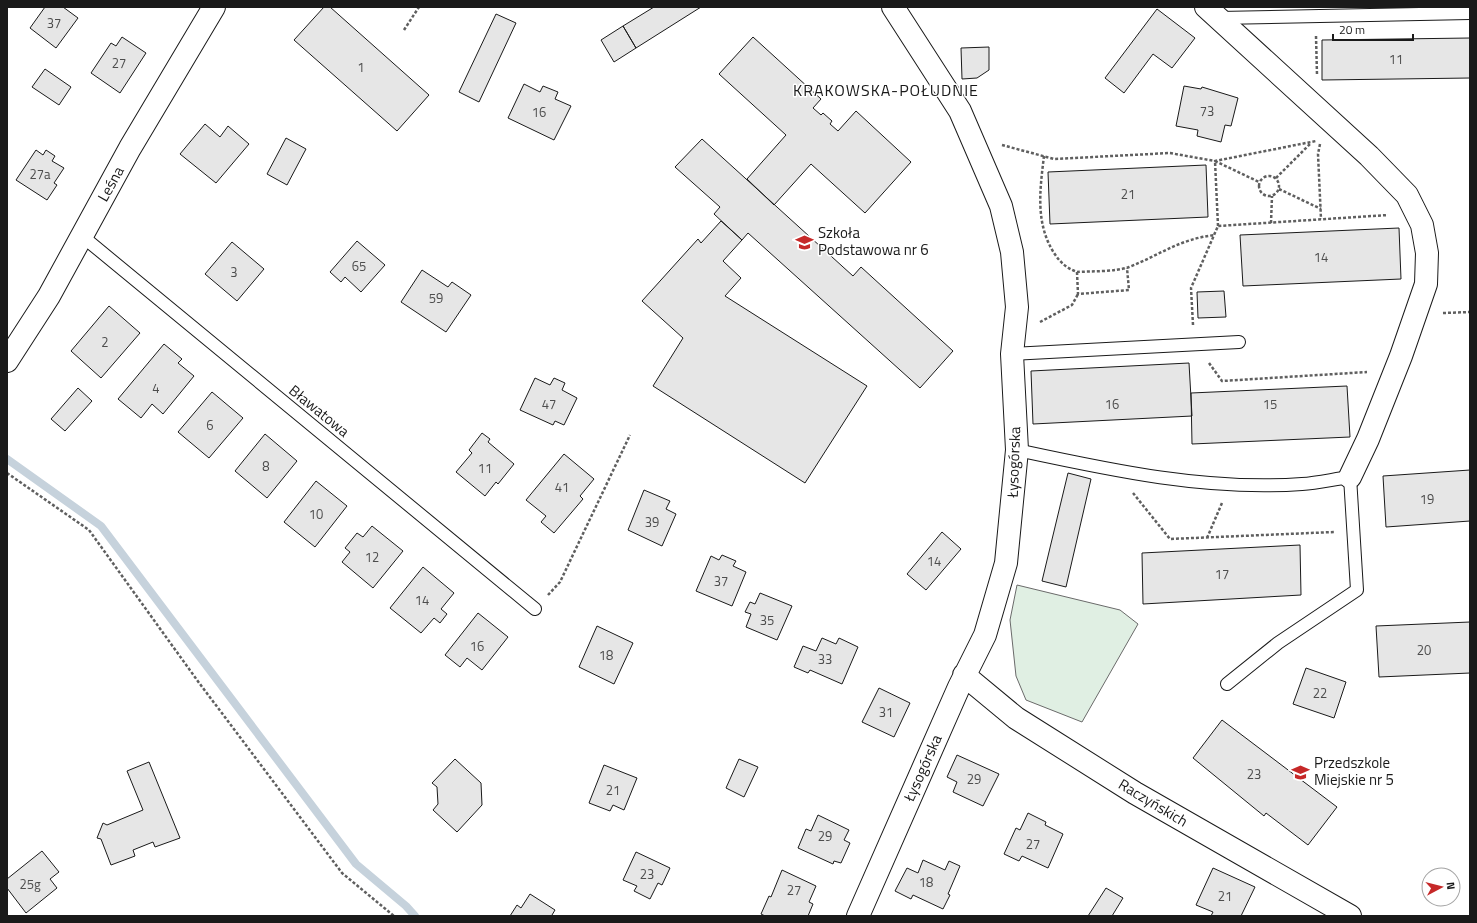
<svg xmlns="http://www.w3.org/2000/svg" width="1477" height="923" viewBox="0 0 1477 923" font-family="'Titillium Web',sans-serif">
<rect width="100%" height="100%" fill="#fff"/>
<path fill="#e0efe3" stroke="#6a6a6a" d="M1017,585L1120,610L1138,624L1082,722L1026,700L1016,676L1010,620Z"/>
<g fill="none" stroke-linecap="round" stroke-linejoin="round">
<path stroke="#c6d2dc" stroke-width="8" d="M7,459L101,526L356,864L406,906L415,916"/>
</g>
<path fill="#e6e6e6" stroke="#1a1a1a" d="M45,7H63L78,18L56,48L30,28Z
M324,7H330L429,95L397,131L294,40Z
M654,7H701L636,48L623,26Z
M1157,9L1195,38L1172,68L1153,54L1124,93L1105,78Z
M496,14L516,23L479,102L459,92Z
M623,26L636,48L614,62L601,40Z
M122,37L146,53L120,93L91,73L111,43L116,46Z
M753,37L821,99L813,108L821,115L823,113L832,121L830,124L838,131L856,111L911,162L865,213L811,164L774,205L747,179L786,135L719,74Z
M1470,38V78L1322,80V40Z
M989,47V70L977,78L962,79L961,48Z
M45,69L71,87L59,105L32,87Z
M524,84L540,92L543,86L558,92L555,99L571,106L554,140L508,118Z
M1184,86L1201,89L1202,87L1238,98L1231,126L1225,125L1221,142L1197,136L1198,130L1176,126Z
M205,124L220,137L228,126L249,144L216,183L180,154Z
M286,138L306,149L287,185L267,174Z
M702,139L853,276L861,267L953,351L920,388L748,233L742,240L714,214L720,207L675,167Z
M36,150L43,155L46,150L55,156L52,161L64,168L54,183L57,185L47,200L16,180Z
M1206,165L1208,217L1050,224L1048,172Z
M721,221L742,240L723,261L741,278L725,296L867,386L805,483L653,386L683,338L642,301L698,239L701,243Z
M1399,228L1401,279L1243,286L1240,235Z
M357,241L385,265L361,292L345,277L341,282L330,272Z
M232,242L264,269L237,301L205,274Z
M422,270L448,287L452,282L471,295L446,332L401,302Z
M1224,291L1226,317L1198,318L1197,292Z
M109,306L140,333L101,378L71,351Z
M164,344L182,359L178,363L194,376L163,414L152,404L141,418L118,399Z
M1189,363L1192,416L1033,424L1031,371Z
M535,378L550,385L554,378L565,383L562,390L577,398L564,425L555,421L553,425L520,410Z
M1347,386L1350,437L1192,444L1191,393Z
M78,388L92,401L65,431L51,419Z
M212,392L243,418L209,458L178,432Z
M482,433L490,439L488,442L514,464L498,484L496,482L485,496L456,472L472,453L469,450Z
M265,434L297,461L267,498L235,471Z
M564,454L594,479L580,496L583,499L554,533L541,522L546,516L526,500Z
M1470,470V521L1386,527L1383,476Z
M1068,473L1091,479L1066,587L1042,581Z
M316,481L347,506L315,547L284,522Z
M644,490L670,501L666,509L676,514L662,546L628,530Z
M372,526L403,551L373,588L342,562L350,552L345,548L357,533L363,537Z
M942,532L961,549L926,590L907,574Z
M1300,545L1301,595L1143,604L1142,553Z
M722,555L736,561L733,566L746,572L732,606L696,591L711,556L719,560Z
M423,567L454,593L441,609L447,614L440,623L434,618L421,633L390,608Z
M760,593L792,606L777,640L746,627L751,614L745,612L750,602L755,604Z
M478,613L508,637L482,670L467,658L460,667L445,655Z
M1470,622V673L1379,677L1376,626Z
M597,626L633,643L614,684L579,667Z
M822,638L836,644L839,638L858,647L842,684L810,670L808,673L794,667L803,646L816,651Z
M1306,668L1346,682L1334,718L1293,704Z
M879,688L910,703L894,737L862,722Z
M1222,720L1337,807L1308,845L1266,813L1264,816L1193,758Z
M957,755L999,774L983,806L953,792L957,782L947,777Z
M455,759L481,783L482,805L457,832L433,810L438,804L437,787L432,783Z
M739,759L758,767L744,797L726,788Z
M149,762L180,838L155,847L153,842L133,850L135,856L111,865L101,839L97,838L103,823L107,825L143,810L127,771Z
M604,765L637,778L624,810L613,805L610,811L589,803Z
M1028,813L1046,822L1045,825L1063,834L1048,868L1022,856L1019,861L1004,854L1016,828L1020,830Z
M818,815L849,830L844,840L850,843L841,863L834,861L833,864L798,848L806,829L811,831Z
M42,851L59,872L50,879L57,888L26,913L7,888V879Z
M636,852L670,868L662,885L658,883L650,899L634,891L637,886L623,880Z
M923,860L945,870L949,861L960,866L948,894L950,895L943,909L913,895L911,899L895,891L907,868L918,873Z
M1213,868L1255,887L1241,916H1211L1213,912L1196,905Z
M782,870L816,886L809,902L813,904L808,916H765L761,914L769,896L771,897Z
M1106,888L1123,898L1112,916H1088Z
M530,894L555,910L552,915L553,916H510L517,905L521,908Z"/>
<g fill="none" stroke-linecap="round" stroke-linejoin="round">
<defs>
<path id="lane" d="M1219,18L1470,13
M82,236L535,609
M1012,354L1239,342
M1017,450C1110,470 1206,491 1302,484C1318,483 1334,479 1350,477L1357,590L1278,643L1227,684"/>
<path id="street" d="M1206,7L1369,156L1407,195L1422,225L1427,253L1426,284L1401,356L1368,439L1350,477
M7,361L49,296L130,148L214,7
M964,675L1016,718L1135,793L1350,916
M858,916L959,687L985,635L1006,563L1017,450L1012,354L1017,307L1012,252L1001,206L960,111L893,7"/>
</defs>
<use href="#lane" stroke="#1a1a1a" stroke-width="14"/>
<use href="#street" stroke="#1a1a1a" stroke-width="24"/>
<path stroke="#5f5f5f" stroke-width="2.5" stroke-dasharray="3 2" stroke-linecap="butt" d="M404,30L419,7
M1316,36L1317,75
M1320,144L1318,154L1321,219
M1002,145L1054,159L1170,153L1215,161L1316,141
M1044,156C1040,189 1035,223 1054,253C1060,262 1066,268 1077,272C1091,271 1116,272 1129,267C1160,255 1179,239 1215,235
M1259 186a10 10 0 1 1 20 0a10 10 0 1 1-20 0Z
M1276,178L1311,143
M1279,189L1321,209
M1271,223L1272,196
M1218,226L1215,161L1259,182
M1077,272L1078,294L1129,290L1127,268
M1443,313L1470,312
M1040,322L1072,305L1078,294
M1193,325L1191,288L1218,226L1388,215
M1209,363L1222,381L1367,372
M7,473L89,530L197,680L342,873L394,916
M1133,493L1170,539L1334,532
M1207,538L1222,503
M548,595L560,582L630,435"/>
<use href="#lane" stroke="#fff" stroke-width="12"/>
<use href="#street" stroke="#fff" stroke-width="22"/>
</g>
<defs>
<symbol id="school-bare" viewBox="-9 -9 18 18"><path d="M0-5L7-2L0 1L-7-2ZM-4 1L0 2.5L4 1V4Q0 6-4 4Z" fill="#c62828" stroke="#fff" stroke-width="2.5" paint-order="stroke"/></symbol>
</defs>
<g fill-rule="evenodd">
<use href="#school-bare" x="792" y="230" width="25" height="25"/>
<use href="#school-bare" x="1288" y="760" width="25" height="25"/>
</g>
<g text-anchor="middle" stroke-width="3" stroke-linejoin="round" paint-order="stroke">
<g font-size="13" fill="#4d4d4d">
<text x="54" y="28">37</text>
<text x="1396" y="64">11</text>
<text x="119" y="68">27</text>
<text x="361" y="72">1</text>
<text x="1207" y="116">73</text>
<text x="539" y="117">16</text>
<text x="40" y="179">27a</text>
<text x="1128" y="199">21</text>
<text x="1321" y="262">14</text>
<text x="359" y="271">65</text>
<text x="234" y="277">3</text>
<text x="436" y="303">59</text>
<text x="105" y="347">2</text>
<text x="156" y="393">4</text>
<text x="549" y="409">47</text>
<text x="1112" y="409">16</text>
<text x="1270" y="409">15</text>
<text x="210" y="430">6</text>
<text x="266" y="471">8</text>
<text x="485" y="473">11</text>
<text x="562" y="492">41</text>
<text x="1427" y="504">19</text>
<text x="316" y="519">10</text>
<text x="652" y="527">39</text>
<text x="372" y="562">12</text>
<text x="934" y="566">14</text>
<text x="1222" y="579">17</text>
<text x="721" y="586">37</text>
<text x="422" y="605">14</text>
<text x="767" y="625">35</text>
<text x="477" y="651">16</text>
<text x="1424" y="655">20</text>
<text x="606" y="660">18</text>
<text x="825" y="664">33</text>
<text x="1320" y="698">22</text>
<text x="886" y="717">31</text>
<text x="1254" y="779">23</text>
<text x="974" y="784">29</text>
<text x="613" y="795">21</text>
<text x="825" y="841">29</text>
<text x="1033" y="849">27</text>
<text x="647" y="879">23</text>
<text x="926" y="887">18</text>
<text x="30" y="889">25g</text>
<text x="794" y="895">27</text>
<text x="1225" y="901">21</text>
</g>
<g font-size="15" fill="#1a1a1a" stroke="#fff">
<text transform="translate(111 184) rotate(-61)" y="5">Leśna</text>
<text transform="translate(319 411) rotate(39)" y="5">Bławatowa</text>
<text transform="translate(1014 462) rotate(-88)" y="5">Łysogórska</text>
<text transform="translate(923 768) rotate(-66)" y="5">Łysogórska</text>
<text transform="translate(1153 803) rotate(31)" y="5">Raczyńskich</text>
</g>
<g font-size="15" fill="#1a1a1a" stroke="#fff" text-anchor="start">
<text x="818" y="238">Szkoła<tspan x="818" dy="17">Podstawowa nr 6</tspan></text>
<text x="1314" y="768">Przedszkole<tspan x="1314" dy="17">Miejskie nr 5</tspan></text>
</g>
<g font-size="16" letter-spacing="1" fill="#1a1a1a" stroke="#fff">
<text x="886" y="96">KRAKOWSKA-POŁUDNIE</text>
</g>
</g>
<rect width="1477" height="923" fill="none" stroke="#1a1a1a" stroke-width="16"/>
<g transform="translate(1441 887) rotate(83)"><circle r="19" fill="#ffffff" stroke="#a3a3a3"/>
<path d="M0-3L7 15L0 10L-7 15Z" fill="#c62828"/>
<text y="-6" font-size="11" font-weight="bold" text-anchor="middle" fill="#1a1a1a">N</text>
</g>
<path d="M1333 34v6h80v-6" fill="none" stroke="#1a1a1a" stroke-width="2"/>
<text x="1339" y="34" font-size="12" fill="#1a1a1a" stroke="#ffffff" stroke-width="3" paint-order="stroke">20 m</text>
</svg>
